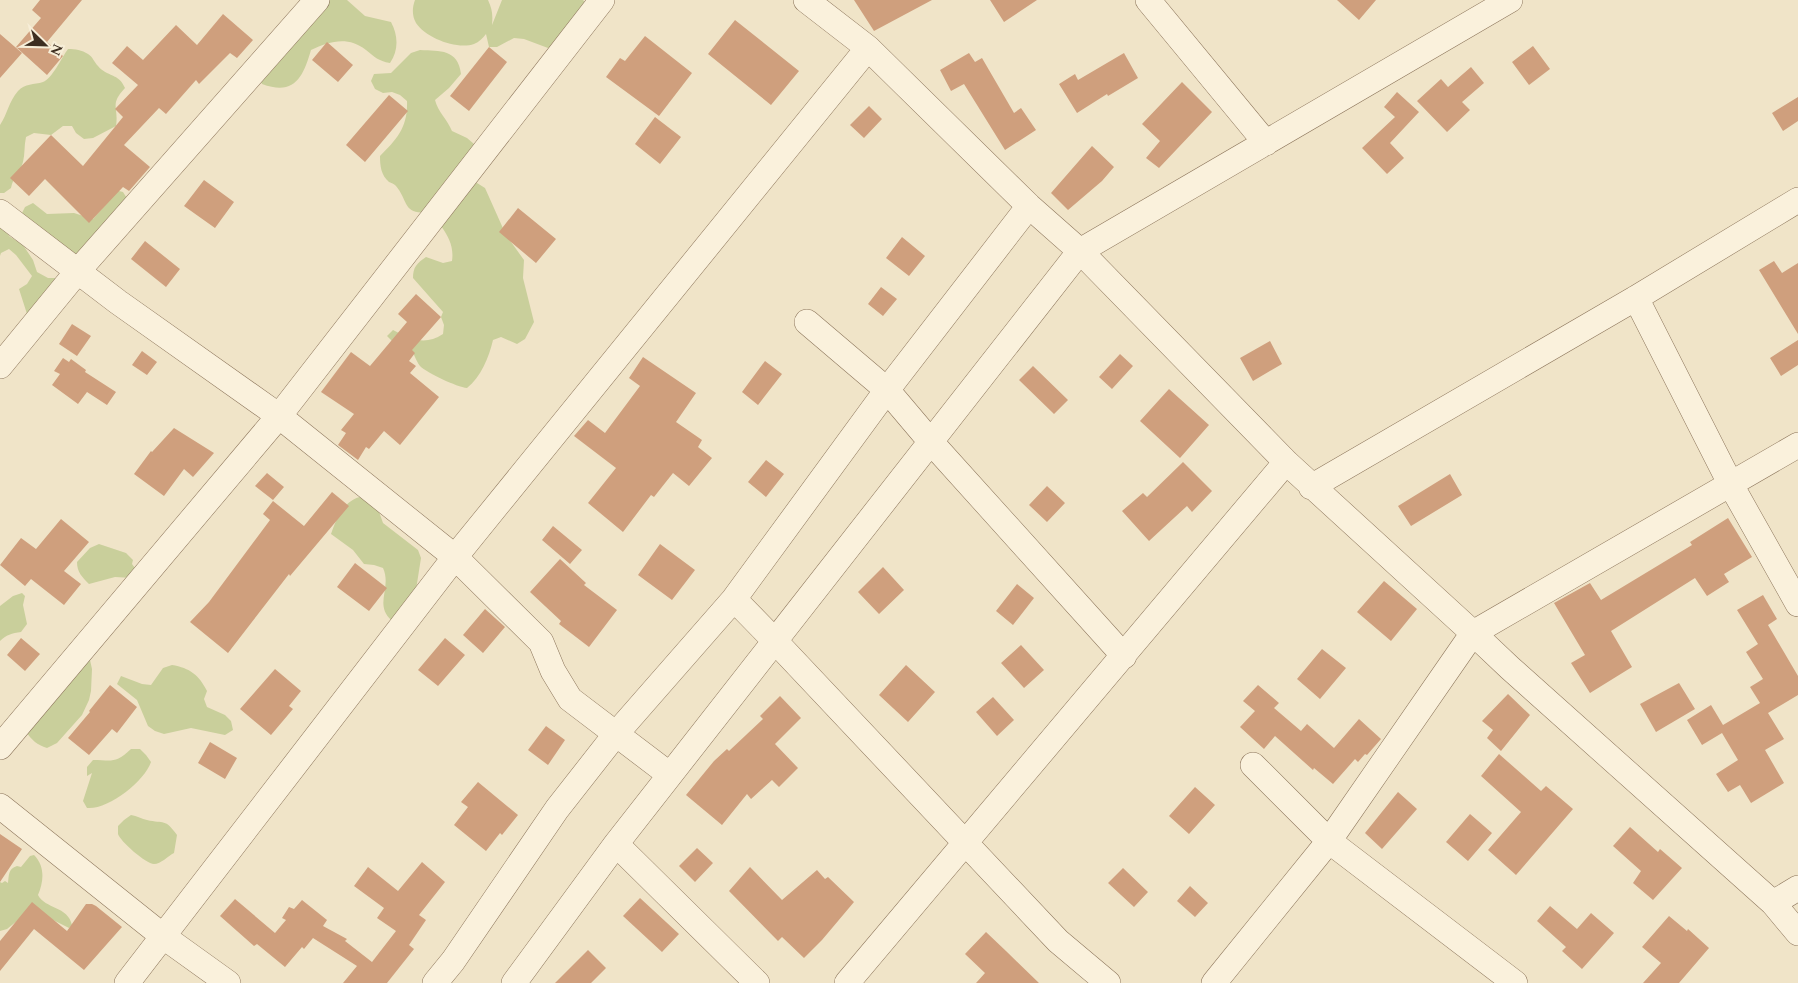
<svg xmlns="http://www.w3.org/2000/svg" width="1798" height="983" viewBox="0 0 1798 983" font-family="Spectral,serif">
<rect width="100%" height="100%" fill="#f0e4c8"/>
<path fill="#c9cf9b" d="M313,0H347L365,16L391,22C398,35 399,50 390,63C378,61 375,57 366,50C348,36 330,41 311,50C303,77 295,96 262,84L258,76Z
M415,0H488C492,9 493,14 492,25L502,0H583L585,2L557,44L548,48L524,39L514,38L497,47H489L486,34C483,38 479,42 474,44C457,50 426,38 416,23C412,16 412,8 415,0Z
M68,49C75,49 82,50 88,54C93,57 94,62 98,66C107,77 119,73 125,88C109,105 119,107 116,126L93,138L84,139L76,133L72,126H63L51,135L34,133L26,137C24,146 25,154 23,162C20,173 13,177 11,188L4,193H0V125C7,115 9,101 18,91C25,83 34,85 43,82C52,79 62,57 68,49Z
M420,50C440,51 458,49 461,74L449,88L435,100C438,112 447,119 452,131L467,138L474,144L476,154L427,212C403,215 408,200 396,186C393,183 393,184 389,182C381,175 380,166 380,156C397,139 408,127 407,101L400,95L392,92L383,93L375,89L371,81L374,74L391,73L411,53Z
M477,183L485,188L506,235L524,260L523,278L534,322L525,339L517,344L501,337L493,340C489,357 481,377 467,388C457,387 427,373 420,366C416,361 414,353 410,348L393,342L387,336L393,330C410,339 425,346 443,334L444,325L441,317L443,312L413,278C413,267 417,263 426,257L443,263L452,261C454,247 449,237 441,226L468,184Z
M111,189L123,192L128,200L89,251L72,255L21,215L25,207L33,203L47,214L74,213L93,219L108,202Z
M0,209L9,236L23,245L33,260L37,272L48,278H58L27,314L19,289L27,284L32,276L16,255L9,249L1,253L0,256Z
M363,496L377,506L383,523L418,550L421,558L415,596L391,620C374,604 392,588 383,568L374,565L364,564L353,550L331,534C337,517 344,500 363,496Z
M99,544L126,553L133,560L132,564L137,571L132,578L115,577L89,584C82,577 77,572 77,562L90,548Z
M22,593L25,596L23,605L27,624L21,632C12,633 6,635 0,641V606L13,596Z
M81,656L90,660L92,669L91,691L89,700L82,715L57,743L47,748C37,745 32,740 26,732Z
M172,665C190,668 199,675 207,691L204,699L207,707L225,715L231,721L233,730L225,735L191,728L164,734L155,731L148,726L137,700L117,684L121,676L142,684L151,685L163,668Z
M131,749H140L146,755L151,762C144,782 108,810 87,808L83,801L92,773L87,776V767L93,760C112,760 115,764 131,749Z
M131,815C137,816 142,819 147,820C164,824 165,818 177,835L174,853C168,856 161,864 154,864C146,864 120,841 118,834C118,832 118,829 118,826L124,820Z
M34,855C45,866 44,881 38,895C45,909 68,906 72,925L69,928L49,918L17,921L7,929L0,931V882L2,883L5,881L8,883C9,875 8,869 17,866L21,867L30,856Z"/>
<path fill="#cf9f7d" d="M40,0H82L47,42L63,56L47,75L16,47L41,18L32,10Z
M854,0H932L874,31Z
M990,0H1037L1004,22Z
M1337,0H1376L1359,20Z
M223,14L253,40L237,58L230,53L199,84L196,80L166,114L159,108L124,145L150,167L129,191L123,187L89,223L45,179L29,196L10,178L51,135L83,166L123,117L115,109L138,85L112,63L127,46L143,60L176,25L197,45Z
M735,20L799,71L771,105L708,54Z
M0,34L22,53L0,78Z
M645,36L692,73L659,116L606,77L620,58L625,61Z
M327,42L353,65L338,82L312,60Z
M1533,46L1550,69L1529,85L1512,62Z
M489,47L507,62L469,111L450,96Z
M969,53L975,62L982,58L1014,113L1021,108L1036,130L1005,150L964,84L951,91L940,70Z
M1124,53L1138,78L1108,96L1107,94L1077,113L1059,84L1075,74L1078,80Z
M1471,67L1484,83L1462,102L1470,110L1447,132L1417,101L1441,79L1448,87Z
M1182,82L1212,112L1159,168L1146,158L1160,141L1142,124Z
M1397,92L1419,112L1390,143L1404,158L1387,174L1362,148L1395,117L1384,107Z
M389,95L408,111L365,162L346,145Z
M1798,97V121L1783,131L1772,113Z
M869,106L882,119L864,138L850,125Z
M655,117L681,137L660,164L635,144Z
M1092,146L1114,167L1102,181L1068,210L1051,193Z
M204,180L234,202L215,228L184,206Z
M518,208L556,239L536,263L499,232Z
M902,237L925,256L909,276L886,258Z
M145,241L180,269L166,287L131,259Z
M1774,261L1782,273L1798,263V334L1759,270Z
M881,287L897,299L883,316L868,304Z
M416,294L441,317L412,350L415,353L409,361L416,366L410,373L439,397L400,445L384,431L369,449L366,447L358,460L338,445L346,433L341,430L354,414L321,392L351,352L370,366L407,322L398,314Z
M72,324L91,336L77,356L59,344Z
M1798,340V365L1781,376L1770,358Z
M1270,341L1282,364L1253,381L1240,358Z
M142,351L157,362L147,375L132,365Z
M1120,354L1133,366L1112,389L1099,377Z
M643,357L696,393L676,422L702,440L698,447L712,458L689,486L673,473L654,497L651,495L623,532L588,503L616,468L574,436L588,420L605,433L640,386L629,378Z
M63,358L69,362L71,359L86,370L85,372L116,392L107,405L87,392L78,404L52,385L60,374L54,371Z
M765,361L782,374L758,405L742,392Z
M1033,366L1068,400L1054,414L1019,380Z
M1169,389L1209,425L1180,458L1140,421Z
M174,428L214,453L193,477L184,469L164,496L134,474L151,451L152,452Z
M766,460L784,474L766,497L748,482Z
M1183,462L1212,491L1192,512L1187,506L1149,541L1122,511L1143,493L1147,497Z
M267,473L284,487L273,500L255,486Z
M1450,474L1462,495L1411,526L1398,506Z
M1047,486L1065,503L1047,522L1029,505Z
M332,492L349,506L290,576L289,574L228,653L190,622L209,602L270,520L263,514L273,501L304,526Z
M1728,518L1752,557L1724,574L1729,582L1707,596L1695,578L1611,631L1632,667L1590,693L1571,663L1585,655L1554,603L1590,583L1601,600L1692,545L1690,542Z
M61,519L89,542L64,571L81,584L64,605L31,579L25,586L0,565L21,538L36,549Z
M553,526L582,550L570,564L542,540Z
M660,544L695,570L672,600L638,575Z
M560,559L586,583L584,585L617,610L589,647L559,624L561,621L530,592Z
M355,563L387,588L369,611L337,587Z
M883,567L904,590L879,614L858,592Z
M1384,581L1417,609L1391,641L1357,612Z
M1017,584L1034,598L1013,625L996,611Z
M1763,595L1777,619L1768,625L1798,676V695L1768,713L1784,739L1765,750L1784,783L1751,803L1740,785L1728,792L1716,774L1738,760L1722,733L1702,745L1687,720L1711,705L1723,725L1760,703L1750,687L1763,679L1746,652L1758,644L1737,610Z
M485,609L505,627L483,653L463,635Z
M21,638L40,654L25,671L7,655Z
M445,638L465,655L438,686L418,670Z
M1021,645L1044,670L1024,688L1001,663Z
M1322,649L1346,668L1320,699L1297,679Z
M906,665L935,692L908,722L879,695Z
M275,669L301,691L289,706L293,709L271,735L240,709Z
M1679,683L1695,709L1656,732L1640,704Z
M110,685L137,707L117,733L112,729L89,755L68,738L90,712L89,711Z
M1258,685L1279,703L1274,708L1301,731L1307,724L1334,748L1359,719L1381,739L1367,755L1365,754L1358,762L1355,759L1333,784L1314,768L1313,770L1275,736L1264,749L1240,727L1255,711L1243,701Z
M1508,694L1530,715L1501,751L1487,738L1493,730L1482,721Z
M780,696L801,718L775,744L798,768L779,787L772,780L751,799L747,794L722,825L686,795L714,761L727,749L729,751L763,719L760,716Z
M993,697L1014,720L997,736L976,712Z
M546,726L565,740L548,765L528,750Z
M210,742L237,758L225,779L198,763Z
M1499,754L1541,791L1546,786L1573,809L1516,875L1488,850L1521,812L1481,776Z
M478,782L518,815L502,835L500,833L486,851L454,825L468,807L461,802Z
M1195,787L1215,805L1189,834L1169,816Z
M1398,792L1417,809L1382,849L1365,833Z
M1470,814L1492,833L1468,861L1446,842Z
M1630,827L1658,852L1660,849L1682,868L1653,900L1633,883L1641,871L1613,846Z
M0,834L22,849L0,882Z
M697,848L713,863L695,882L679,866Z
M422,862L445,882L419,915L426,920L409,945L414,949L387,983H343L357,966L313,938L304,949L302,947L285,967L257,944L254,946L220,916L235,899L275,933L286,920L282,918L289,907L294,909L302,900L327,920L323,926L347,939L345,941L372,962L396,931L377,918L384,908L354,886L368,867L398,891Z
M750,867L782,900L817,870L825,879L828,877L854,902L822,940L804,958L782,937L778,941L729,891Z
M1123,868L1148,892L1134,907L1108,883Z
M1190,886L1208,903L1195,917L1177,901Z
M640,898L679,934L662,952L623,916Z
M32,902L67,931L86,904H92L96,906L122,927L84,970L34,929L0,971V941Z
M1550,906L1577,929L1591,913L1614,933L1582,969L1562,951L1566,947L1537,921Z
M1669,916L1687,931L1688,929L1709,948L1679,983H1643L1661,963L1642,947Z
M986,932L1006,951L1039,983H976L985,973L965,954Z
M588,950L606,968L591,983H555Z"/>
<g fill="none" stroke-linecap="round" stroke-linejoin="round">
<defs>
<path id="minor" d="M806,0L868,48L1029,206L1080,251L1286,462L1473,633L1510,668L1773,903L1798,933
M1148,0L1266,143
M0,212L118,302L279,416L455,557L541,642L553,671L570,699L670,775
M1636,298L1731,485L1798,604
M807,322L887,390L931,442L1124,656
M0,366L77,272L317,0
M1311,487L1636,298L1798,200
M734,599L775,641L1058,941L1108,983
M0,747L279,416L602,0
M1253,765L1329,841L1515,983
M0,806L164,937L228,983
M616,844L757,983
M1773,903L1798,888
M127,983L455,557L868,48
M435,983L453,961L557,809L615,735L734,599L887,390L1029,206
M514,983L616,844L1080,251L1510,0
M847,983L1286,462
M1214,983L1329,841L1473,633L1798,445"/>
</defs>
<use href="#minor" stroke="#8d765c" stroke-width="26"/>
<use href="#minor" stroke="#faf1dc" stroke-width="25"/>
</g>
<g transform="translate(45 45) rotate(113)" stroke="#f7eed8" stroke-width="4" paint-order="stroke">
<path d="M0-4L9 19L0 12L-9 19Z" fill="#3d2e20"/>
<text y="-8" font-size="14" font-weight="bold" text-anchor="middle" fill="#3d2e20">N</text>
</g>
</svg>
